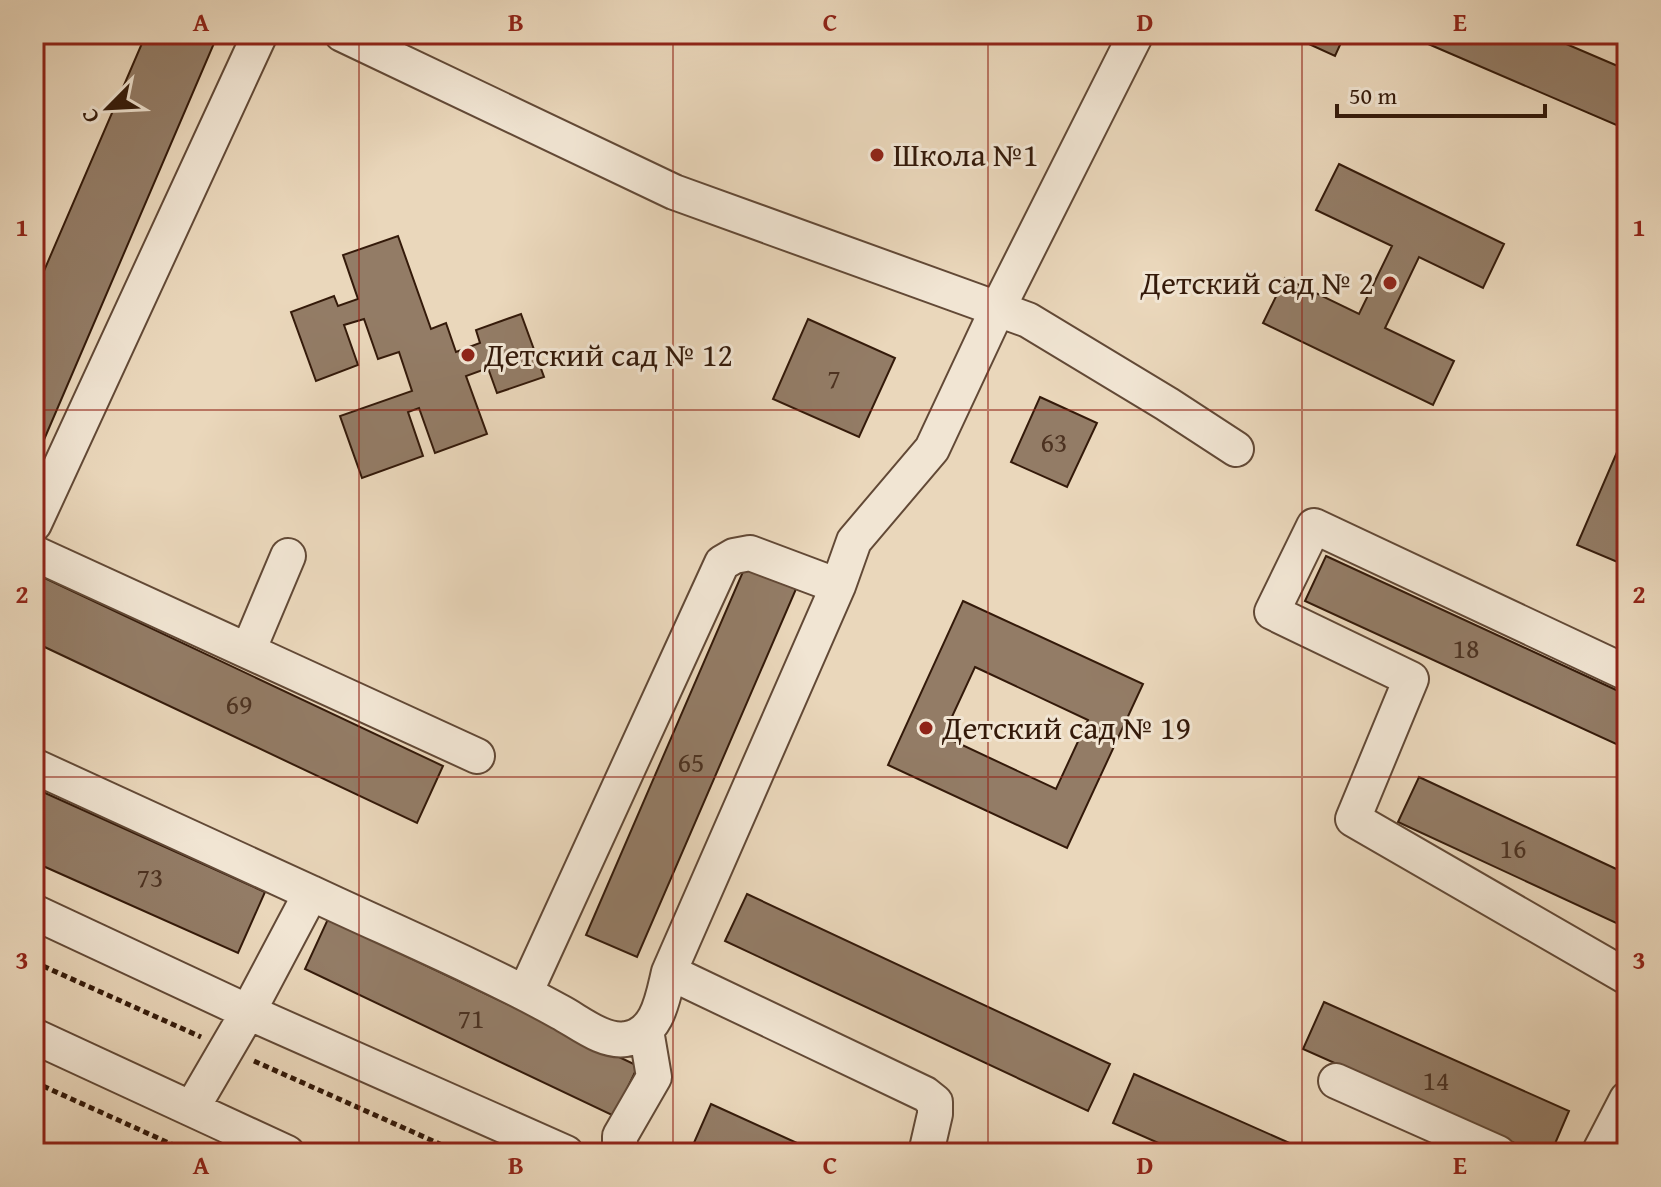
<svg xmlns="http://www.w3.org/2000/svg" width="1661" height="1187" viewBox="0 0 1661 1187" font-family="'Gentium Book Plus',serif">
<rect width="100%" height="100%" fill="#ead7bb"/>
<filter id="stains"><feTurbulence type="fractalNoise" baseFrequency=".0025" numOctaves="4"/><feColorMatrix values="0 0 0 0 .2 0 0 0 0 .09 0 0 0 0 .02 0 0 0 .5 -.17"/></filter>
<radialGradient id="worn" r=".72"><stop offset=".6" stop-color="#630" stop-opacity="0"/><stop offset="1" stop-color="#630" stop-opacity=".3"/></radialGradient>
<path fill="#937c66" stroke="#341a0a" stroke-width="2" fill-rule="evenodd" d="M146,34H218L34,463V294Z
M1287,34H1345L1335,56Z
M1405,34H1543L1627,70V114L1621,127Z
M1339,164L1504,244L1483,288L1419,257L1385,328L1454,361L1433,405L1263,323L1285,278L1359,314L1392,246L1316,210Z
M398,236L431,329L446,323L456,352L480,343L476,330L521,314L544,377L497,393L488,368L466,376L487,434L435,453L419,408L408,412L423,456L362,478L340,416L412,391L399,352L378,359L364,319L344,325L358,365L316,381L291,312L334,296L338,306L358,299L343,255Z
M808,319L895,358L859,437L773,399Z
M1040,397L1097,423L1067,487L1011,462Z
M1627,429V566L1577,545Z
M1326,556L1627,695V749L1305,601Z
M745,567L796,589L637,957L586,935Z
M34,573L443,766L417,823L34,642Z
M963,601L1143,684L1067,848L888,765ZM975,667L1088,720L1056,789L943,736Z
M1419,777L1627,874V928L1398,822Z
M34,788L265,892L238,953L34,862Z
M747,894L1110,1064L1088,1111L725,941Z
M328,919L638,1066L614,1116L305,969Z
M1324,1002L1569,1111L1551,1153H1537L1303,1049Z
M1134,1074L1312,1153H1181L1113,1123Z
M711,1104L819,1153H712L693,1145Z"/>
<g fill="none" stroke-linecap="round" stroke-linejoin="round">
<defs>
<path id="minor" d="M342,34L674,192L1028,320L1167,404L1236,449
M34,524L260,34
M34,553L477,756
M248,651L288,556
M1627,673L1314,526L1272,612L1411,679L1353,819L1627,977
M34,766L311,893
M34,912L248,1012L566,1153
M669,972L925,1094L935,1102V1114L926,1153
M525,993L722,563L734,556L750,553L838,586
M34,1036L287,1153
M1336,1081L1498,1153
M192,1108L248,1012L311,893C394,932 480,968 560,1012C579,1022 604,1043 626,1039C658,1035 663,997 669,972L838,586L854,541L932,449L998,308L1136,34
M620,1153V1136L654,1077L646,1030
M1599,1153L1627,1099"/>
</defs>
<use href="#minor" stroke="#624936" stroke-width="38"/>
<path stroke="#341a0a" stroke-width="5" stroke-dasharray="6 4" stroke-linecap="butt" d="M34,962L201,1037
M254,1061L460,1153
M34,1082L191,1153"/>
<use href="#minor" stroke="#f1e5d3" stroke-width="34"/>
</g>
<path fill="none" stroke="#8f2418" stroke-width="2" stroke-opacity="0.55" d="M359,34V1153M673,34V1153M988,34V1153M1302,34V1153M34,410H1627M34,777H1627"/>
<g fill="#8f2418" stroke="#f1e5d3" stroke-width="3">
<circle cx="877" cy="155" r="8"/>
<circle cx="1390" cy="283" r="8"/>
<circle cx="468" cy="355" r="8"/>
<circle cx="926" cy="728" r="8"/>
</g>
<g text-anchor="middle" stroke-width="6" stroke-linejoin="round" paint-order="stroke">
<g font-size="28" fill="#4c3221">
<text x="834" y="388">7</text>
<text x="1054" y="452">63</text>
<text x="1466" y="658">18</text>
<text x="239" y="714">69</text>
<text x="691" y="772">65</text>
<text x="1513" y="858">16</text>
<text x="150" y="887">73</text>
<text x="471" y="1028">71</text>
<text x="1436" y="1090">14</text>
</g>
<g font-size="32" fill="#341a0a" stroke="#f1e5d3" text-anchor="start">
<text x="893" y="166">Школа №1</text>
<text x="1374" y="294" text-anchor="end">Детский сад № 2</text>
<text x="484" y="366">Детский сад № 12</text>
<text x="942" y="739">Детский сад № 19</text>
</g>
</g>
<rect width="1661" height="1187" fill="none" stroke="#ead7bb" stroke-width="88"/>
<g transform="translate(108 108) rotate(246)" stroke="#f1e5d3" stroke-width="6" paint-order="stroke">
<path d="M0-6L14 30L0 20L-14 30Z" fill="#341a0a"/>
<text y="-12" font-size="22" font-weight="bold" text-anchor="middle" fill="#341a0a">С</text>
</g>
<path d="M1337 104v12h208v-12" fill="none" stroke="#341a0a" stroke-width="4"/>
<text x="1349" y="104" font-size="24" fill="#341a0a" stroke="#f1e5d3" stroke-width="6" paint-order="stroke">50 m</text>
<rect x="44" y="44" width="1573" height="1099" fill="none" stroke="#8f2418" stroke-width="3"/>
<g font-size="26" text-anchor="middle" font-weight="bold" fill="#8f2418">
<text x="201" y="31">A</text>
<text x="516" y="31">B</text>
<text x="830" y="31">C</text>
<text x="1145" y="31">D</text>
<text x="1460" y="31">E</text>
<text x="22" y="236">1</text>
<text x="1639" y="236">1</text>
<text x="22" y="603">2</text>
<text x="1639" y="603">2</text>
<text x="22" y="969">3</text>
<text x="1639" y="969">3</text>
<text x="201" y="1174">A</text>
<text x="516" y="1174">B</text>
<text x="830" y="1174">C</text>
<text x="1145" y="1174">D</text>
<text x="1460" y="1174">E</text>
</g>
<rect width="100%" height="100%" filter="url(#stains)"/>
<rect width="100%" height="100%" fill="url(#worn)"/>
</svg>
